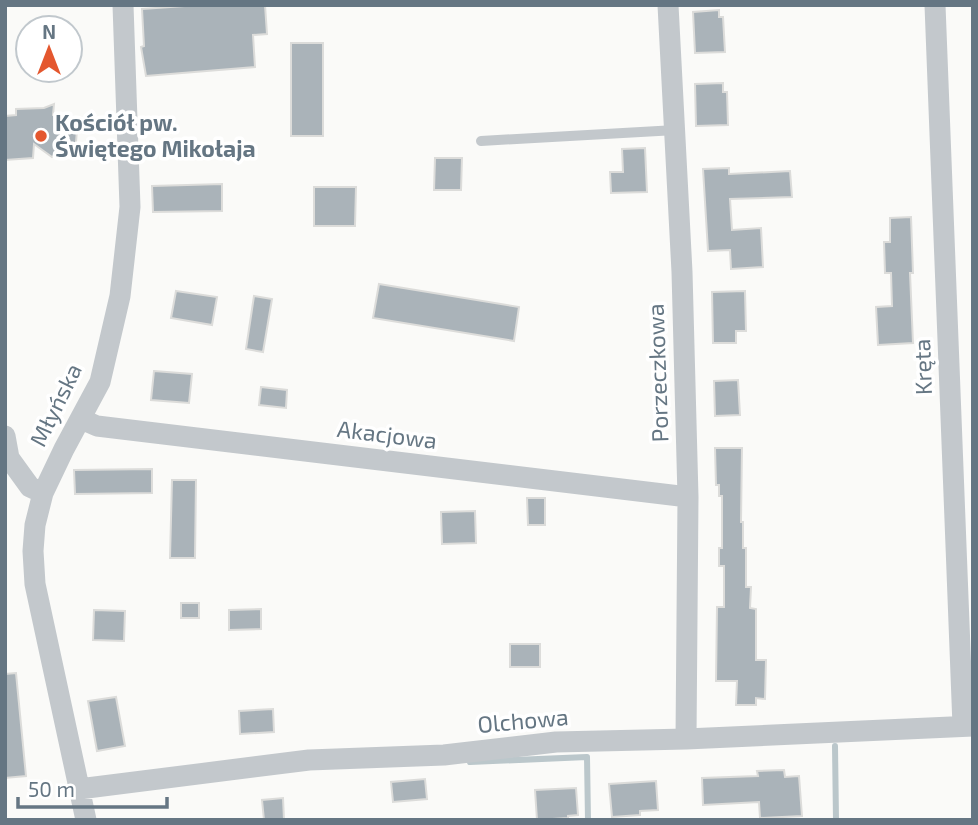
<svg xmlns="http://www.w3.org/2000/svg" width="978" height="825" viewBox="0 0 978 825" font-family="'Exo 2',sans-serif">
<rect width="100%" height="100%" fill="#fafaf8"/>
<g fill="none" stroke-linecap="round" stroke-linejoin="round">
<path stroke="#bbc7cb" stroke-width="6" d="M835,746L836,820
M470,762L587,757L588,820"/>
</g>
<path fill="#aab3b9" stroke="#dcdcda" stroke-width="2" d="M199,5H265L267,34L253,35L255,67L146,76L141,47L144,46L142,9Z
M719,10V17H723L725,52L695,53L693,12Z
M291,43H323V136H291Z
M723,83V92H727L728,125L696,126L695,84Z
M54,104L53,115L71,122L77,130L76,142L73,150L63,155H55L52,157L34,144L33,158L5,160V116L16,115V109L44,108Z
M645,148L647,192L611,193L610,172H623L622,149Z
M435,158H462L461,190H434Z
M729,168V174L790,171L792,197L730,199L732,230L761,228L763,267L731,269L730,250L708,251L703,169Z
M222,184V211L153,212L152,186Z
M314,187H356L355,226H314Z
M911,217L913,273H910L913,343L878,345L876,307L892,306L891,273H885L884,242H890V218Z
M379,284L519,307L514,341L373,318Z
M176,291L217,297L212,325L171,318Z
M745,291L746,331H736V343H713L712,292Z
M254,296L272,299L263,352L246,349Z
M154,371L192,374L189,403L151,400Z
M738,380L740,415L715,416L714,381Z
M261,387L287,390L286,408L259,405Z
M715,448H742L741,522H743V548H746V587H751L750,608L756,609V660H766L765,699L756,698V705H736L737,681H716L717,607H724V566H719V548H722V496H719V485H716Z
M152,469V493L75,494L74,470Z
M172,480H196L195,558H170Z
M527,498H545V525H528Z
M475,511L476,543L442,544L441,512Z
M181,603H199V618H181Z
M261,609V629L229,630V610Z
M94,610L125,611L124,641L93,640Z
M510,644H540V667H510Z
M16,673L26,776L5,778V674Z
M116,697L125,746L97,751L88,701Z
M273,709L274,732L240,734L239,711Z
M784,770L785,777L799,776L802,816L760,818L759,802L703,805L702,778L758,776L757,771Z
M425,779L427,799L393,802L391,782Z
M656,781L658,810L640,811V815L612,817L609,784Z
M576,788L578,815L568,816V818L537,820L535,790Z
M283,798L284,820H264L262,800Z"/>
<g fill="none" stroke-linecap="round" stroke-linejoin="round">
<path stroke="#c3c8cc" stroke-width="10" d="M481,141L676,130"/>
<path stroke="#c3c8cc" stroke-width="21" d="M668,5L682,272L688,497L686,739
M935,5L963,726
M81,419L97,426L688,497
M5,436L9,458L30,487L43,493
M79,789L309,760L444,755L556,742L686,739L973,726
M86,820L35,584L33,551L35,525L43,493L64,449L100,382L120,296L130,207L123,5"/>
</g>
<circle fill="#e4572e" stroke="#fff" stroke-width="2.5" cx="41" cy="136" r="7"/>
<g text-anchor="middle" stroke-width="7" stroke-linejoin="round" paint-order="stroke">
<g font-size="23" font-weight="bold" fill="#657683" stroke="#fff" text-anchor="start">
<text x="55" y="131">Kościół pw.<tspan x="55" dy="26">Świętego Mikołaja</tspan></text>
</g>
<g font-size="23" fill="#657683" stroke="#fff">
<text transform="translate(923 367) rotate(-92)" y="8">Kręta</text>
<text transform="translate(658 373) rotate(-92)" y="8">Porzeczkowa</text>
<text transform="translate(56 405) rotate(-64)" y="8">Młyńska</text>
<text transform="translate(387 435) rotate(7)" y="8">Akacjowa</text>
<text transform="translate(523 721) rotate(-5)" y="8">Olchowa</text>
</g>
</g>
<rect width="978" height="825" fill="none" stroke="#657683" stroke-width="14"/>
<g transform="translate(49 49)"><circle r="33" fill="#ffffff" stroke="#c1c8cd" stroke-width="2"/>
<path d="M0-5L12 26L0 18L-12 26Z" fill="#e4572e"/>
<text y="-10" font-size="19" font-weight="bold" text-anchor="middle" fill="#657683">N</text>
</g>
<path d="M18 797v10h149v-10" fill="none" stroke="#657683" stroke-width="3.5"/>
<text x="28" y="797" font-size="21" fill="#657683" stroke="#ffffff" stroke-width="5" paint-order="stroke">50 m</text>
</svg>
